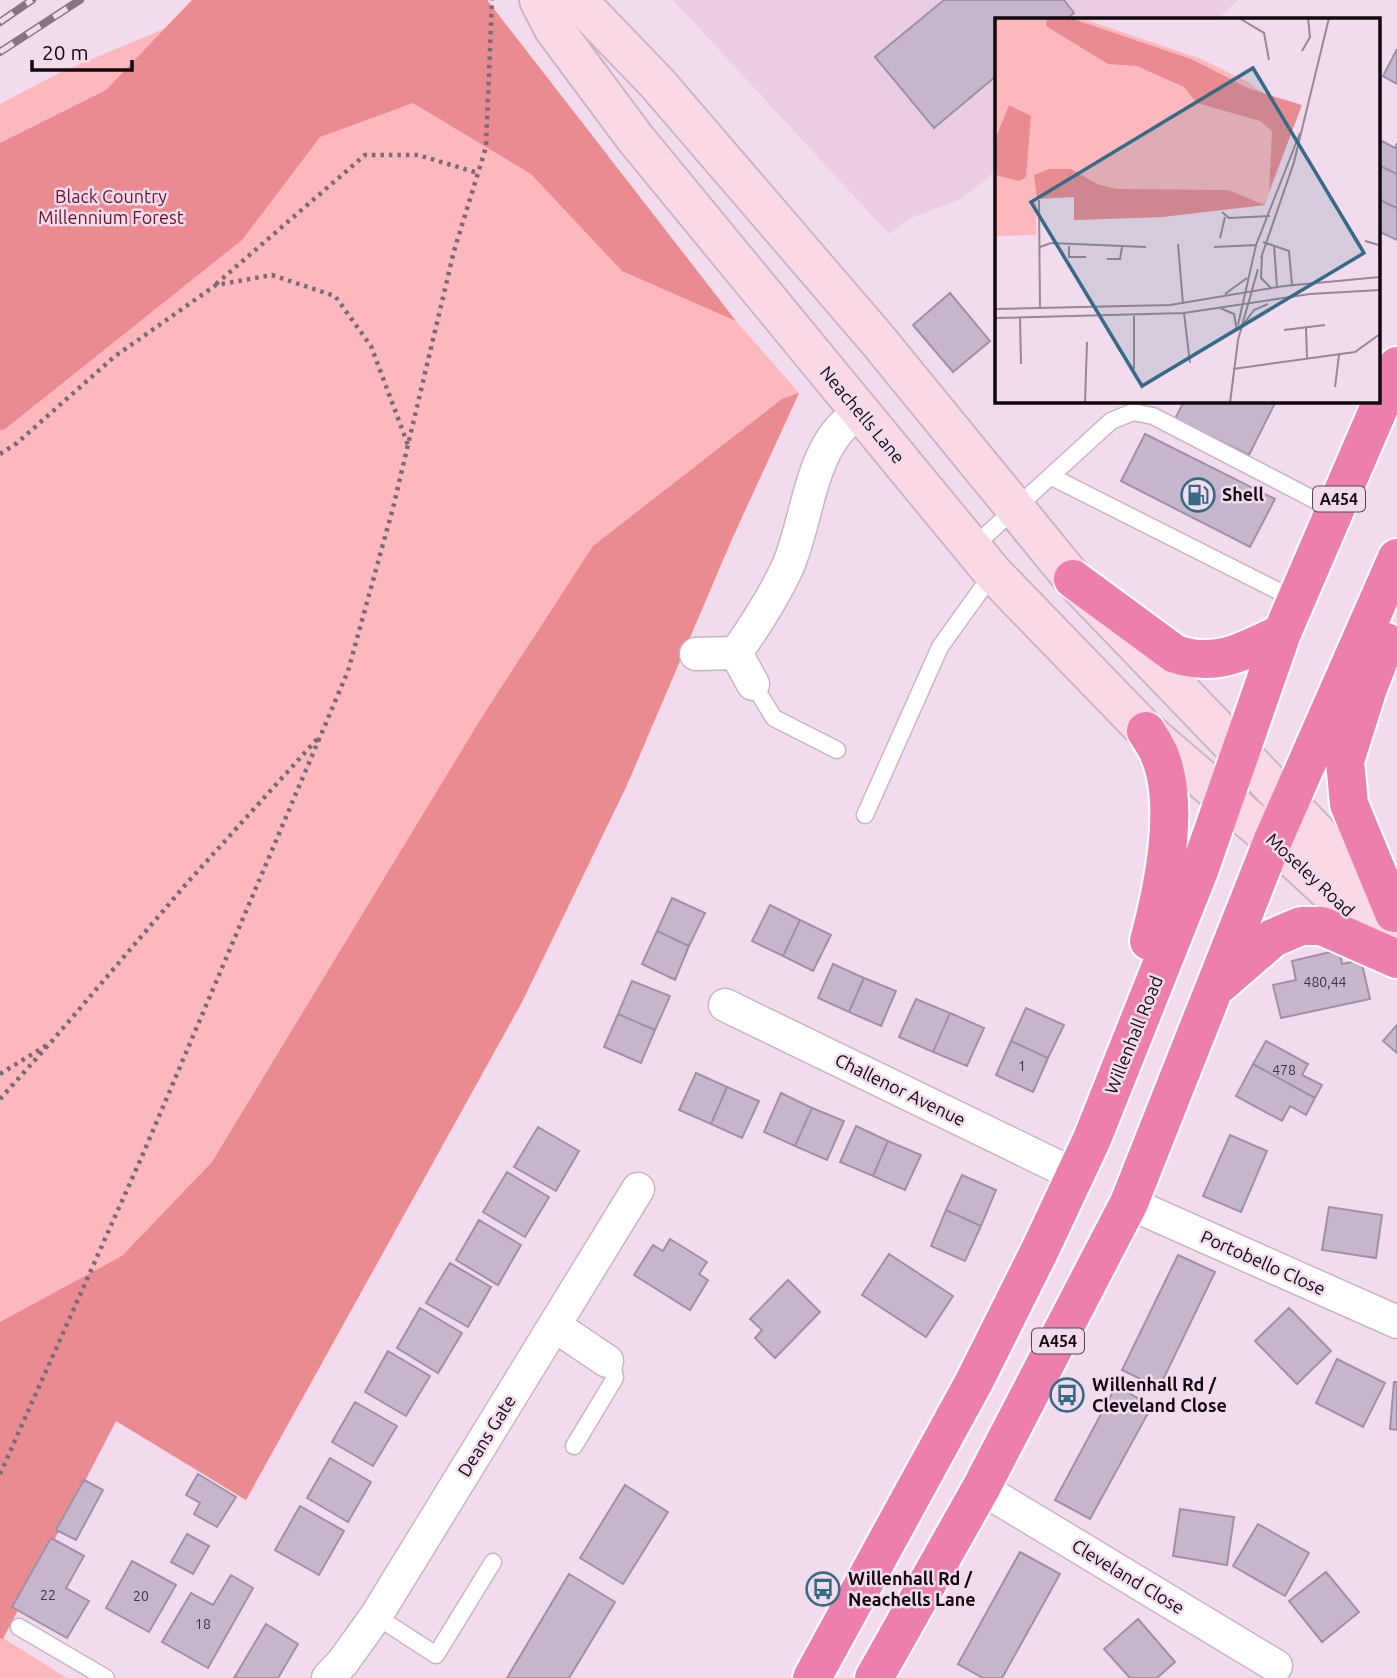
<svg xmlns="http://www.w3.org/2000/svg" width="1397" height="1678" viewBox="0 0 1397 1678" font-family="Ubuntu,sans-serif">
<rect width="100%" height="100%" fill="#f2dbed"/>
<path fill="#ebcde3" d="M673,0H1238L1218,19H996V171L963,198L909,219L889,234Z"/>
<path fill="#fcb8bc" d="M233,0H487L736,321L799,393L732,539L627,785L522,1002L246,1500L116,1421L3,1638L67,1678H0V104L61,72Z"/>
<path fill="#ea8b92" d="M192,0H487L736,321L622,271L531,174L413,103L320,137L242,240L5,429L0,430V143L106,90Z
M799,393L732,539L627,785L522,1002L246,1500L116,1421L3,1639L0,1638V1322L122,1256L212,1162L482,717L593,546L782,399Z"/>
<path fill="#c5b6cc" stroke="#9e90a5" stroke-width="2" d="M944,0H1064L1074,13L1066,19H996V76L934,128L875,57Z
M1397,49V84L1383,76Z
M1378,139L1395,148L1397,143V174L1378,165Z
M1378,165L1397,174V208L1378,199Z
M1378,199L1397,208V240L1378,231Z
M950,293L990,341L953,372L913,325Z
M1184,401H1276L1249,455L1175,419Z
M1145,434L1275,499L1250,547L1121,481Z
M672,898L705,913L689,946L657,931Z
M770,905L800,920L783,956L752,941Z
M800,920L831,935L813,971L783,956Z
M657,931L689,946L675,980L642,964Z
M1339,950L1342,964L1361,960L1370,999L1281,1018L1273,985L1296,980L1292,961Z
M833,964L864,978L849,1012L818,998Z
M864,978L896,991L881,1026L849,1012Z
M632,981L670,996L655,1030L618,1014Z
M916,999L950,1013L933,1052L899,1037Z
M1026,1008L1064,1025L1048,1058L1011,1041Z
M950,1013L984,1028L967,1066L933,1052Z
M618,1014L655,1030L641,1063L604,1047Z
M1397,1025V1053L1383,1041Z
M1011,1041L1048,1058L1033,1092L996,1075Z
M1266,1041L1308,1064L1302,1075L1322,1085L1315,1098L1253,1064Z
M1253,1064L1315,1098L1306,1115L1290,1106L1282,1121L1236,1096Z
M696,1073L727,1087L711,1124L679,1110Z
M727,1087L759,1101L742,1138L711,1124Z
M781,1093L812,1108L795,1146L764,1132Z
M812,1108L844,1121L827,1160L795,1146Z
M856,1126L888,1141L873,1176L840,1162Z
M538,1127L579,1151L556,1191L514,1167Z
M1230,1135L1267,1151L1241,1212L1203,1196Z
M888,1141L921,1155L905,1190L873,1176Z
M507,1172L549,1197L525,1237L483,1212Z
M962,1175L996,1190L981,1226L946,1210Z
M1329,1207L1382,1215L1376,1258L1322,1250Z
M946,1210L981,1226L965,1261L931,1246Z
M479,1220L521,1245L498,1285L456,1260Z
M670,1239L707,1262L699,1274L708,1280L690,1310L634,1275L653,1245L663,1251Z
M889,1254L953,1296L926,1337L862,1295Z
M1178,1255L1215,1272L1159,1388L1122,1370Z
M450,1263L491,1287L468,1327L426,1303Z
M788,1280L820,1312L775,1358L755,1338L762,1330L750,1319Z
M420,1308L462,1333L438,1373L397,1348Z
M1289,1308L1331,1351L1297,1384L1255,1341Z
M388,1351L430,1376L406,1416L365,1392Z
M1337,1359L1385,1383L1363,1427L1316,1403Z
M1394,1382H1397V1430L1390,1429Z
M1116,1386L1152,1406L1090,1519L1055,1500Z
M355,1402L397,1426L373,1466L332,1442Z
M330,1458L371,1482L348,1522L307,1498Z
M198,1474L236,1497L217,1527L194,1514L200,1503L186,1495Z
M84,1480L103,1490L76,1540L56,1530Z
M625,1485L668,1512L623,1584L580,1558Z
M300,1506L344,1531L319,1575L275,1550Z
M1180,1509L1234,1517L1227,1565L1173,1556Z
M1258,1524L1309,1553L1285,1596L1233,1566Z
M187,1534L209,1546L193,1574L171,1562Z
M51,1538L84,1556L66,1588L89,1601L67,1638L12,1607Z
M1020,1552L1060,1574L1002,1678H983L958,1664Z
M132,1561L176,1585L149,1632L106,1608Z
M1326,1572L1359,1612L1322,1642L1289,1601Z
M569,1574L615,1602L569,1678H507Z
M231,1575L253,1588L208,1668L162,1642L191,1593L213,1605Z
M1138,1619L1175,1662L1157,1678H1130L1104,1649Z
M266,1624L298,1644L278,1678H234Z"/>
<g fill="none" stroke-linecap="round" stroke-linejoin="round">
<defs>
<path id="lane" d="M1052,477L1296,600
M972,548L1111,421L1133,412L1153,416L1334,510
M753,684L774,718L837,750
M865,815L940,647L993,573
M574,1446L615,1378L613,1367L607,1361
M376,1616L436,1655L493,1562
M19,1627L106,1678"/>
<path id="street" d="M736,653L753,684
M696,654L736,653C755,626 774,597 788,566C806,524 809,465 839,430C844,424 852,418 859,412
M725,1005L1075,1175
M1129,1203L1397,1322
M555,1326L607,1361
M981,1488L1276,1666
M328,1678L343,1662L376,1616L638,1189"/>
<path id="secondary" d="M539,0L554,29L635,138L993,573L1146,731L1273,840L1397,954
M577,0L657,83L876,338L1073,579L1392,911"/>
<path id="highway" d="M1073,579L1175,654C1219,668 1243,651 1282,633
M1386,642L1368,688L1345,761L1349,804L1394,913
M1146,731C1150,738 1156,746 1159,754C1181,804 1163,890 1149,941
M1220,984L1273,938L1301,926H1322L1397,959
M812,1678L975,1380L1040,1250L1092,1139L1199,871L1282,633L1397,366
M874,1678L981,1488L1129,1203L1273,840L1397,558"/>
</defs>
<use href="#lane" stroke="#cab4c4" stroke-width="19"/>
<use href="#street" stroke="#cab4c4" stroke-width="35"/>
<use href="#secondary" stroke="#cab4c4" stroke-width="42"/>
<use href="#highway" stroke="#fff" stroke-width="42"/>
<path stroke="#796b76" stroke-width="4.5" stroke-dasharray="3.5 5" stroke-linecap="butt" d="M216,284L365,155H418L478,173
M0,454L17,443L114,357L216,285L272,275L335,296L371,346L408,445
M0,1074L47,1045
M0,1099L52,1041L187,883L319,737
M0,1474L143,1154L348,671L393,508L454,251L486,147L492,0"/>
<use href="#lane" stroke="#fff" stroke-width="16"/>
<use href="#street" stroke="#fff" stroke-width="32"/>
<use href="#secondary" stroke="#fad9e6" stroke-width="38"/>
<use href="#highway" stroke="#ed7fac" stroke-width="38"/>
<defs>
<path id="rail" d="M0,22L32,0
M0,52L80,0"/>
</defs>
<use href="#rail" stroke="#847581" stroke-width="8"/>
<use href="#rail" stroke="#f2dbed" stroke-width="5" stroke-dasharray="16" stroke-linecap="butt"/>
</g>
<defs>
<symbol id="fuel-ring" viewBox="-11 -11 22 22"><circle r="9.5" fill="#f2dbed" stroke="#356b86" stroke-width="1.5"/><path d="M-5.5-6h7V0h2V4h1.3V-2.5L3-4.5l.8-.8L6-3V5H2.5V1h-1V6h-7ZM-4.2-4.7v3.2H.2V-4.7Z" fill="#356b86"/></symbol>
<symbol id="bus-ring" viewBox="-11 -11 22 22"><circle r="9.5" fill="#f2dbed" stroke="#356b86" stroke-width="1.5"/><path d="M-5-6H5V4H4V6H2V4H-2V6H-4V4H-5ZM-3.5-4V0h7V-4ZM-3.5 1.2v1.5H-2V1.2ZM2 1.2v1.5H3.5V1.2Z" fill="#356b86"/></symbol>
</defs>
<g fill-rule="evenodd">
<use href="#fuel-ring" x="1179" y="476" width="38" height="38"/>
<use href="#bus-ring" x="1048" y="1376" width="38" height="38"/>
<use href="#bus-ring" x="804" y="1570" width="38" height="38"/>
</g>
<g text-anchor="middle" stroke-width="5" stroke-linejoin="round" paint-order="stroke">
<g font-size="14" fill="#3d343e">
<text x="1325" y="987">480,44</text>
<text x="1022" y="1071">1</text>
<text x="1284" y="1075">478</text>
<text x="48" y="1600">22</text>
<text x="141" y="1601">20</text>
<text x="203" y="1629">18</text>
</g>
<g fill="#f2dbed" stroke="#544851" stroke-width="2">
<rect x="1313" y="486.5" width="52" height="25" rx="5"/>
<rect x="1032" y="1328.5" width="52" height="25" rx="5"/>
</g>
<g font-size="16" font-weight="bold" fill="#10090e">
<text x="1339" y="505">A454</text>
<text x="1058" y="1347">A454</text>
</g>
<g font-size="18" fill="#681425" stroke="#f2dbed">
<text x="111" y="203">Black Country<tspan x="111" dy="21">Millennium Forest</tspan></text>
</g>
<g font-size="18" fill="#10090e" stroke="#f2dbed">
<text transform="translate(862 415) rotate(50)" y="6">Neachells Lane</text>
<text transform="translate(1310 875) rotate(43)" y="6">Moseley Road</text>
<text transform="translate(1134 1035) rotate(-68)" y="6">Willenhall Road</text>
<text transform="translate(900 1090) rotate(26)" y="6">Challenor Avenue</text>
<text transform="translate(1263 1263) rotate(24)" y="6">Portobello Close</text>
<text transform="translate(487 1436) rotate(-58)" y="6">Deans Gate</text>
<text transform="translate(1128 1577) rotate(31)" y="6">Cleveland Close</text>
</g>
<g font-size="18" font-weight="bold" fill="#10090e" stroke="#f2dbed" text-anchor="start">
<text x="1222" y="501">Shell</text>
<text x="1092" y="1391">Willenhall Rd /<tspan x="1092" dy="21">Cleveland Close</tspan></text>
<text x="848" y="1585">Willenhall Rd /<tspan x="848" dy="21">Neachells Lane</tspan></text>
</g>
</g>
<g transform="translate(995 18)">
<rect width="385" height="385" fill="#f2dbed"/>
<path d="M0,0H86L206,41L253,64L302,100L270,187L167,199L79,202V178L42,181L41,217L0,218Z" fill="#fcb8bc"/>
<path d="M52,0H75L196,41L255,71L307,87L274,173L277,113L265,103L202,85L189,69L142,48L113,46L51,8ZM14,87L36,98L31,159L24,163L0,157V122ZM54,151H76L102,166L121,171L233,172L270,187L167,199L79,202V179L42,181L39,157Z" fill="#ea8b92"/>
<path fill="none" stroke="#988794" stroke-width="2" d="M244,0L269,15L274,42M307,33L315,19L313,0M44,182L45,291M227,194L234,200L275,198M225,220L230,199M370,223L384,227L385,245M268,224L294,233L297,267M183,226L188,286M279,227L282,269M74,228V239H91M45,229L56,225L151,229M219,229L261,227M267,238L266,260L276,270M266,240L299,144L334,0M112,241H125L127,229M230,276L252,260M225,290L239,296L242,313M0,291L175,287L289,268L385,259M189,295L195,345M0,300L189,295L315,276L385,272M25,300L26,346M243,307L261,227L305,115M248,307L259,292L273,286M311,309L312,341M289,312L330,307M139,351V298M238,351L360,334L385,316M340,369L344,337M90,385L92,324M235,385L243,322L263,251"/>
<path fill="#356b86" fill-opacity="0.15" stroke="#356b86" stroke-width="3.5" d="M258,50L369,235L147,368L36,184Z"/>
<rect width="385" height="385" fill="none" stroke="#10090e" stroke-width="3.5"/>
</g>
<path d="M32 60v10h100v-10" fill="none" stroke="#10090e" stroke-width="3.5"/>
<text x="42" y="60" font-size="21" fill="#10090e" stroke="#f2dbed" stroke-width="5" paint-order="stroke">20 m</text>
</svg>
